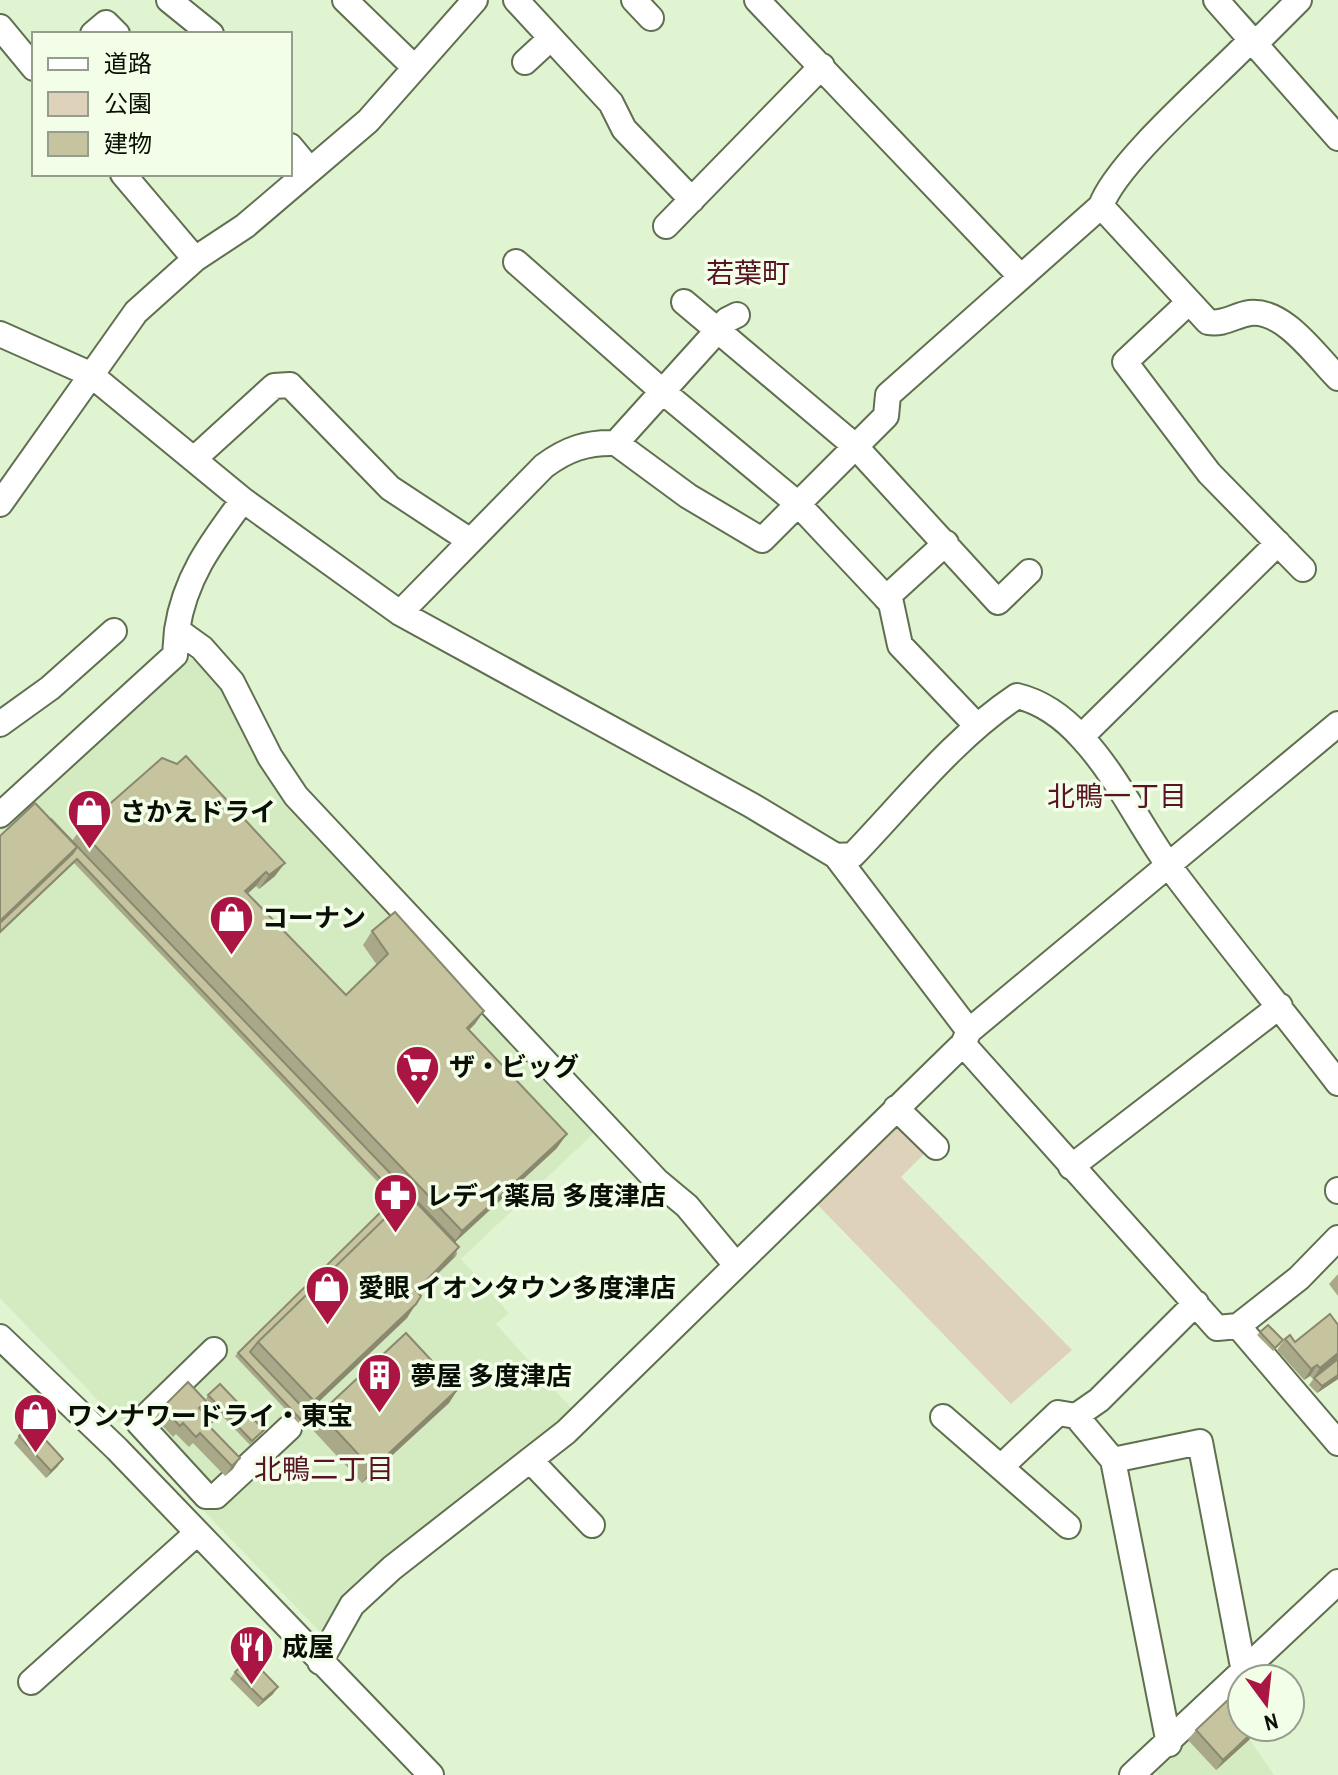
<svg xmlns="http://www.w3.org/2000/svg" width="1338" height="1775" viewBox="0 0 1338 1775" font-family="'Archivo Narrow','Noto Sans JP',sans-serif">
<rect width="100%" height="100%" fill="#e1f4d1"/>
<path fill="#d4eac1" d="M189,659H197L220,685L253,742L438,961L492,1023L598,1129L461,1259L509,1313L496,1324L573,1410L539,1441L356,1581L322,1634L0,1298V827L96,746Z
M1225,1704L1274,1775H1158L1155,1769Z"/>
<path fill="#dfd2bb" d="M896,1119L925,1153L901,1177L1072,1350L1011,1404L812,1199Z"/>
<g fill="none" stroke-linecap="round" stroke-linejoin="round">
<path stroke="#add5ca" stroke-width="5" d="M1245,15L1255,25"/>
<defs>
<path id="minor" d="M169,0L211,34
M345,0L413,66
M516,0L611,103L624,129L692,200
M634,0L651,18
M757,0L1021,277
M1216,0L1338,138
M0,27L34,68
M93,34L106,23L117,34
M525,62L551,38
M290,146L310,170
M123,174L195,259
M1101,206L1208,322C1224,325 1235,315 1250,313C1284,309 1316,356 1338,378
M666,226L822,66
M516,262L662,391L798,504L891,603L900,645L977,726
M684,302L855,446L998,602L1029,572
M1189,302L1125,362L1209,473L1303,569
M0,334L90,374L243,500L400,613L751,805L836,856L969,1031
M616,443L688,496L762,540L886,416L888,395L1101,206C1116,163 1210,82 1246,45L1264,35L1299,0
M194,459L274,386L290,385L390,488L469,540
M243,500C212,542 185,577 177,630L202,648L232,682L270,757L296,796L657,1181L687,1206L736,1265
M0,504L136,312L195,259L245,226L368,121L475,0
M886,598L946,543
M400,613L544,466C567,449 587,442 616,443L727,320L737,315
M0,724L50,688L114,631
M1081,737L1278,543
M0,815L175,655L177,630
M836,856L853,855C905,801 954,738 1017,696C1042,702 1065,719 1082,738C1119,778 1140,827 1172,870C1226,942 1283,1011 1338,1083
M963,1044L1217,1328L1238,1326L1299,1278L1338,1238
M896,1108L936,1147
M1071,1167L1280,1006
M1338,1190V1191
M1238,1326L1338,1443
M0,1337L117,1449L431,1775
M214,1350L139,1423L206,1496H216L289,1428
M1076,1416L1113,1460L1169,1744
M943,1417L1068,1526
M530,1460L592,1525
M1113,1460L1200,1442L1244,1672
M1001,1467L1058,1413L1076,1416L1099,1400L1196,1303
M320,1662L352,1605L392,1568L566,1432L963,1044L969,1031L1338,724
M31,1682L197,1533
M1132,1775L1338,1582"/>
</defs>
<use href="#minor" stroke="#5f6f50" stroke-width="28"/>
<use href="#minor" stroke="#fff" stroke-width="24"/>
</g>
<path fill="#a9a989" d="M162,758L275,876L259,889L256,886L247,894L346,995L377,965L363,945L372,931L484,1011L469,1030L557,1148L455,1242L457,1254L418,1293L407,1318L307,1412L311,1422L303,1428L235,1356L394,1199L74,863L72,841L80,830Z
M1338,1274V1296L1329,1284Z
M1260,1332L1281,1344L1273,1351L1257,1335Z
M1285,1339L1295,1342L1338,1358L1313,1379L1310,1376L1304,1380L1277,1350Z
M1314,1378L1338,1379L1317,1393L1309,1385Z
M458,1389L449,1403L362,1483L310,1427L320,1413Z
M208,1395L264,1430L250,1445L206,1399Z
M162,1408L200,1410L212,1422L209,1426L240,1458L233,1469L225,1476L193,1443L189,1447L176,1434L173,1437L155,1418Z
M19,1436L58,1466L46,1478L14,1443Z
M235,1672L273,1694L258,1707L230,1679Z
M1196,1730L1249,1740L1216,1770L1188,1740Z"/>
<path fill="#8a896f" d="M77,847L70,858L0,924V921Z
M77,859L74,863L0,933V932Z
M285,863L275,876L259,889L269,875Z
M266,872L256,886L235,905L245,891Z
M484,1011L475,1024L457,1042L467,1028Z
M567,1134L557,1148L452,1245L462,1231Z
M459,1247L452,1258L457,1254L455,1257L406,1305L416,1291Z
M416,1304L407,1318L305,1415L314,1401Z
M1338,1353V1358L1313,1379L1320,1368Z
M1317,1365L1310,1376L1304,1380L1311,1369Z
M1338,1375V1379L1317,1393L1322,1386Z
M458,1389L449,1403L362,1483L372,1469Z
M240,1458L233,1469L225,1476L232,1466Z
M63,1459L58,1466L46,1478L51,1471Z
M278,1687L273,1694L258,1707L263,1700Z
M1256,1729L1249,1740L1216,1770L1223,1760Z"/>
<path fill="#c5c49f" stroke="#8a896f" stroke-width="2" d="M186,756L285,863L269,875L266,872L245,891L346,995L388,954L372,931L395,912L484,1011L467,1028L567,1134L462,1231L80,830L162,758L177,764Z
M35,803L77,847L0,921V836Z
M50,819H51L455,1241V1243L409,1195L258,1342L250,1352L313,1418L306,1425L238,1353L397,1196L77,859L0,932V923L72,854L77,847Z
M409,1195L459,1247L416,1291L421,1296L416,1304L314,1401L258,1342Z
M1330,1314L1338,1325V1353L1320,1368L1317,1365L1311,1369L1285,1339L1290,1335L1295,1342Z
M1268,1325L1283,1340L1275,1348L1260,1332Z
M406,1333L458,1389L372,1469L320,1413Z
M1338,1359V1375L1322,1386L1314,1378Z
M188,1382L206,1401L199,1408L212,1422L208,1425L240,1458L232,1466L200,1433L196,1437L183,1423L180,1426L162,1408Z
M220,1384L264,1430L252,1441L208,1395Z
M31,1424L63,1459L51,1471L19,1436Z
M250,1658L278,1687L263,1700L235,1672Z
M1229,1699L1242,1713V1727H1254L1256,1729L1223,1760L1196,1730Z"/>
<defs>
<symbol id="shop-pin" viewBox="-11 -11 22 30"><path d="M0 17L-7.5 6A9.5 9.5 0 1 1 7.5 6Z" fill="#aa1543" stroke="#f3fee9"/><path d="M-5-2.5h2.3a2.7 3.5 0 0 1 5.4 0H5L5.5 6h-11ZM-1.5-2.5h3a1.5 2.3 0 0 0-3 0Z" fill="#fff"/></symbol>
<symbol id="supermarket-pin" viewBox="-11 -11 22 30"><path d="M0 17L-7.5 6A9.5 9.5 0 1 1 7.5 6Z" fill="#aa1543" stroke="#f3fee9"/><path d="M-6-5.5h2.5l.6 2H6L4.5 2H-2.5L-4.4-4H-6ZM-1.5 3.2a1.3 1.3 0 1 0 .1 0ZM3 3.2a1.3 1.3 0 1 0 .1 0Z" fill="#fff"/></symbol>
<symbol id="pharmacy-pin" viewBox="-11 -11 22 30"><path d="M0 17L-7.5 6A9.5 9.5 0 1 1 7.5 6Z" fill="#aa1543" stroke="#f3fee9"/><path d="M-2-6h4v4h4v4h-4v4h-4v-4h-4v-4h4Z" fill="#fff"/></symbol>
<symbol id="building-pin" viewBox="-11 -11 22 30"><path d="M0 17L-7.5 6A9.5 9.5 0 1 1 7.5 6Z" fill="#aa1543" stroke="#f3fee9"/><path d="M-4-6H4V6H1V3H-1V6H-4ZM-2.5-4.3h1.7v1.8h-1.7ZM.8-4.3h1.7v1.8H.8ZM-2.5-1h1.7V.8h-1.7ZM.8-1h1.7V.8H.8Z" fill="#fff"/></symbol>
<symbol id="restaurant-pin" viewBox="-11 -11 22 30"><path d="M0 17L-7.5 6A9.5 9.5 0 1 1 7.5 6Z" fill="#aa1543" stroke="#f3fee9"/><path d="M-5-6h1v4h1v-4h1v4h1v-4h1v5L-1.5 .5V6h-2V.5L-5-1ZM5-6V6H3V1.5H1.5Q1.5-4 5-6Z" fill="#fff"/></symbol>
</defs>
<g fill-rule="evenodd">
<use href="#shop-pin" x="64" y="786" width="51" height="69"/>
<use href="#shop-pin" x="206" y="892" width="51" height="69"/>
<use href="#supermarket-pin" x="392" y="1042" width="51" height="69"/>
<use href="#pharmacy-pin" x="370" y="1170" width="51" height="69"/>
<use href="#shop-pin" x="302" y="1262" width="51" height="69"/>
<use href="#building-pin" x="354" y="1350" width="51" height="69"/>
<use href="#shop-pin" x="10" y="1390" width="51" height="69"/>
<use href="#restaurant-pin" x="226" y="1622" width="51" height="69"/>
</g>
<g text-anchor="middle" stroke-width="7" stroke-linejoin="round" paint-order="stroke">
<g font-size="26" font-weight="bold" fill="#090f05" stroke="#f3fee9" text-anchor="start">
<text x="120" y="821">さかえドライ</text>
<text x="262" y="927">コーナン</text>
<text x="449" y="1076">ザ・ビッグ</text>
<text x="426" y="1205">レデイ薬局 多度津店</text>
<text x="358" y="1297">愛眼 イオンタウン多度津店</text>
<text x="410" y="1385">夢屋 多度津店</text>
<text x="67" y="1425">ワンナワードライ・東宝</text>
<text x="282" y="1656">成屋</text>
</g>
<g font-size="28" fill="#581424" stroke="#f3fee9">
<text x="748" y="283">若葉町</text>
<text x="1117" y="806">北鴨一丁目</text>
<text x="324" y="1479">北鴨二丁目</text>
</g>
</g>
<rect x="32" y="32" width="260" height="144" fill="#f3fee9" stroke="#959e8e" stroke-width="2"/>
<rect x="48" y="58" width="40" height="12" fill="#ffffff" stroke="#959e8e" stroke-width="2"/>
<text x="104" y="72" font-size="24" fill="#090f05">道路</text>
<rect x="48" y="92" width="40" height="24" fill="#dfd2bb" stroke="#959e8e" stroke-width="2"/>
<text x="104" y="112" font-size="24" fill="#090f05">公園</text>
<rect x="48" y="132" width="40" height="24" fill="#c5c49f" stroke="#959e8e" stroke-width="2"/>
<text x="104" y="152" font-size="24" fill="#090f05">建物</text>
<g transform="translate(1266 1703) rotate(165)"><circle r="38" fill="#f3fee9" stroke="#959e8e" stroke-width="2"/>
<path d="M0-6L14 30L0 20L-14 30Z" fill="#aa1543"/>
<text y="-12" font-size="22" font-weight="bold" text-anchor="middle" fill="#090f05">N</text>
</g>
</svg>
